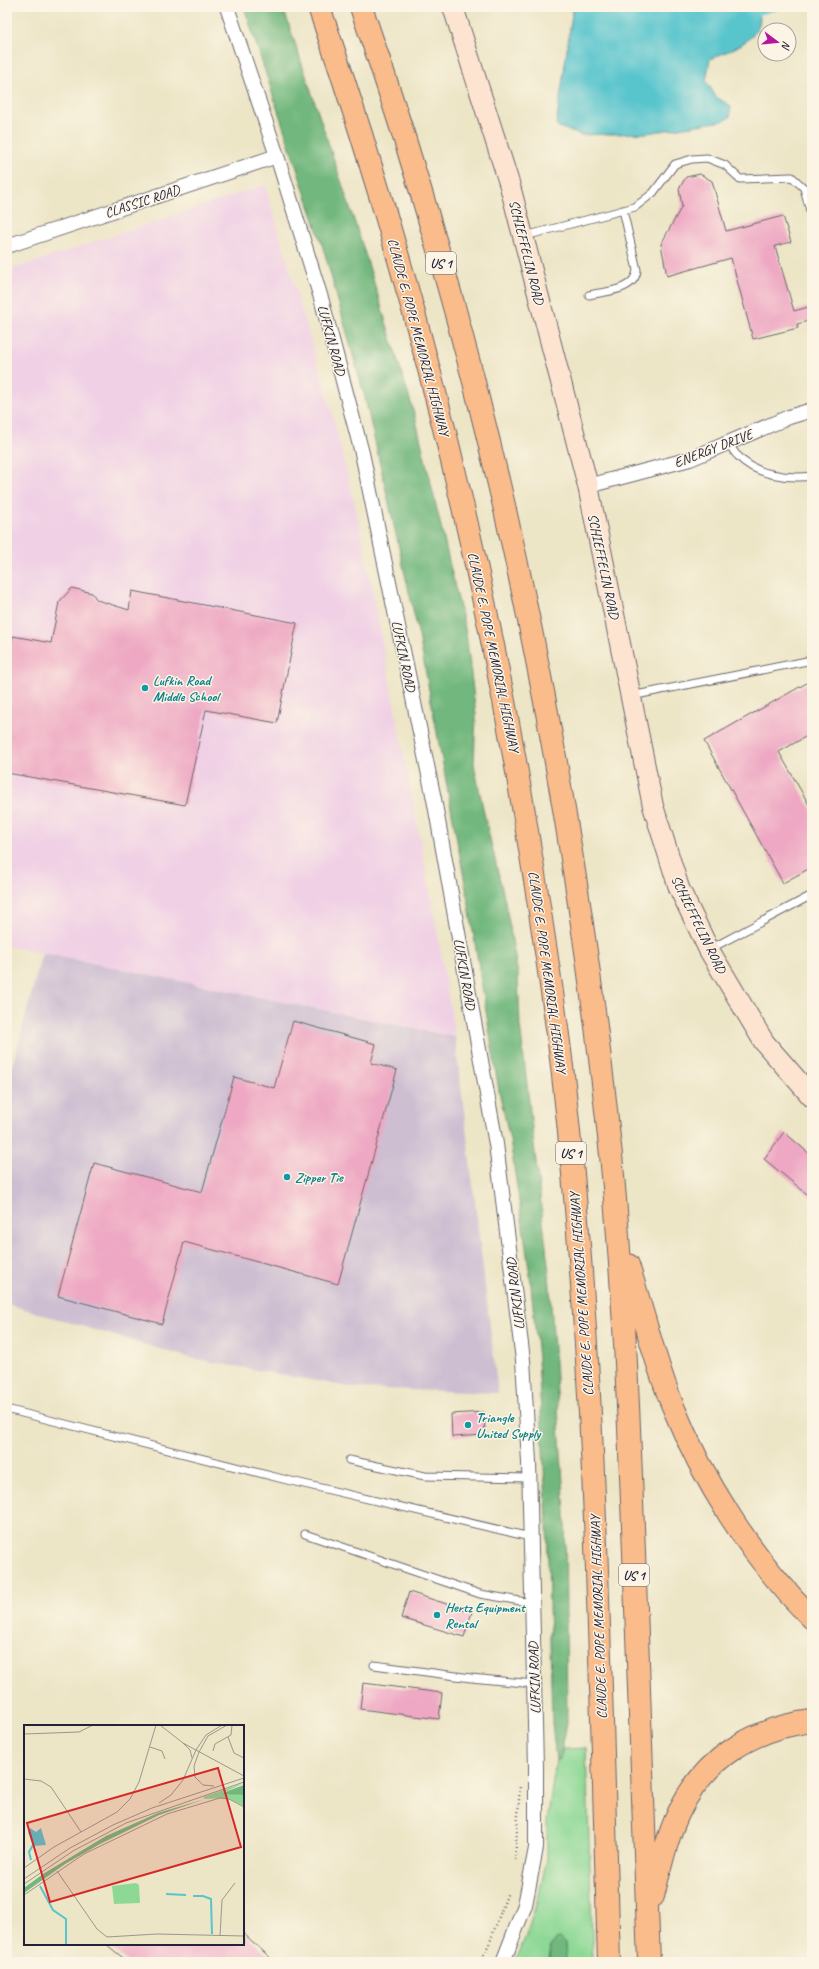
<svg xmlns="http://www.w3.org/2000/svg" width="819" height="1969" viewBox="0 0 819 1969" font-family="Caveat,sans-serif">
<rect width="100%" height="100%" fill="#fcf5e5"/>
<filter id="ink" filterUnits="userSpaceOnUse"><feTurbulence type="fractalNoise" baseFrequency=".025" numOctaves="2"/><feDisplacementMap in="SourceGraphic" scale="8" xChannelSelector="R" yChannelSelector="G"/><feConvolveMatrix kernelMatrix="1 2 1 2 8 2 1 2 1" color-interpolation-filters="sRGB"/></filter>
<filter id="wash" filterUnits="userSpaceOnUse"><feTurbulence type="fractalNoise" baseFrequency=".012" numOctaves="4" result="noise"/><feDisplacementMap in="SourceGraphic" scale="16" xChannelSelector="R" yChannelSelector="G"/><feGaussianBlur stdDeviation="0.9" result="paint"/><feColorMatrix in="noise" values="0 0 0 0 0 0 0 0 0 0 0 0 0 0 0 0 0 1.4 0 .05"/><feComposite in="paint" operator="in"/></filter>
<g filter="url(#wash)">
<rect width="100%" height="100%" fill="#ece5c6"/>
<path fill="#f0d0e5" d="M265,185L333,416L361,531L430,891L455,1037L7,946V271Z"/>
<path fill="#cebed2" d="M42,953L455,1037L498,1393L355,1388L190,1358L7,1304V1088Z"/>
<path fill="#8dd895" stroke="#587d68" d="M586,1748L593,1962H566L565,1943L550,1947L549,1962H514L526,1936L539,1895L547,1859V1822L556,1760L560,1759L563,1749Z"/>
<path fill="#72b87e" stroke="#4a6d5c" d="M244,7H280L286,16L363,247L415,416L466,633L476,715L474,764L485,818L506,905L518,975L520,1025L549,1273L565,1513L567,1723L560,1759L556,1760L552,1723L547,1521L538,1359L530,1275L510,1140L499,1091L467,894L419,636L365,398L325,254Z
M561,1938L565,1943L566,1962H549L550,1947L555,1939Z"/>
<path fill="#58c5cd" stroke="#3d7484" d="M573,7H755L760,17C760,41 728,51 710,59L706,81L716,97L731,106L730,117L723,121L647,133L581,135L556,126Z"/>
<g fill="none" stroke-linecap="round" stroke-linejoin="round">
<path stroke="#58c5cd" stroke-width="4.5" d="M753,14L781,7"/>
</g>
<g id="blocks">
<path fill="#eea8c3" d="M700,174L712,181L726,231L783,216L791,242L775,246L794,311L812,306V320L797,324L798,328L753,339L731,258L667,276L661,244L682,206L679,189L686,177Z
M72,588L92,593L97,600L129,610L132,591L297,623L277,723L206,710L185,805L7,773V666L13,636L51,643L59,602Z
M812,680V733L779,752L812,810V867L783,883L704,741Z
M293,1021L376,1044L371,1063L397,1070L338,1284L184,1242L162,1324L58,1296L94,1163L202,1192L234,1077L274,1088Z
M784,1132L812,1156V1198L764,1159Z
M484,1412L485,1435L452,1437L451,1414Z
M409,1592L472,1612L464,1637L401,1618Z
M363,1683L442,1693L439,1719L360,1709Z
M243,1933L275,1962H128L106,1944H243Z"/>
</g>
</g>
<g filter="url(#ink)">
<use href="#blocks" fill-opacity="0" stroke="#69666c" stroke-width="1"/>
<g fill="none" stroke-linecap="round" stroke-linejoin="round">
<defs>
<path id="lane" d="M525,236L635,207L653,193L675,164L692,159L707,158L725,165L740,179L792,177L804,188L812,218
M589,295C606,291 635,291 637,270L623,210
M729,443C731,447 734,453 738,456C755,475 788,479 812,476
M631,696L812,660
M710,949L812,895
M10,1410L287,1480L530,1537
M349,1460L425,1476L530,1478
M305,1534L480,1594L532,1603
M374,1665L471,1678L534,1684"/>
<path id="street" d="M227,7L277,156L321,298L362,453L434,799L496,1144L523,1360L529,1462L536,1767V1848L525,1905L503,1962
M7,246L277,156
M588,486L690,459L789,417L812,410"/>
<path id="secondary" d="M453,7L510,186L588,486L653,806L679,888L709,950L764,1042L812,1097"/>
<path id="highway" d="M319,7C416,287 487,575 533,868C544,937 555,1006 563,1075C596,1369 600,1666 609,1962
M361,7C490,377 570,765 611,1155C624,1287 629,1420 634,1553C639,1689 644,1826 649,1962
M628,1265C643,1311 654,1359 672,1404C703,1481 752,1559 812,1618
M653,1896C660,1868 666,1840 678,1814C703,1759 753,1728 812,1721"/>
</defs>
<use href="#lane" stroke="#69666c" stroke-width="9"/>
<use href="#street" stroke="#69666c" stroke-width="16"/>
<use href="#secondary" stroke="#69666c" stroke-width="22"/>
<use href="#highway" stroke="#69666c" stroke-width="24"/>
<path stroke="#69666c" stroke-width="2.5" stroke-dasharray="1 3" stroke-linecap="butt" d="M515,1860L520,1785
M480,1962L490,1942L508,1892"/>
<use href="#lane" stroke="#fff" stroke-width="7"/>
<use href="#street" stroke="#fff" stroke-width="14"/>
<use href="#secondary" stroke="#fde4d1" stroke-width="20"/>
<use href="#highway" stroke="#fabc8b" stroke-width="22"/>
</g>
</g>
<g fill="#0f9aa8" stroke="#fcf5e5" stroke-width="1.5">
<circle cx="145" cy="688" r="4"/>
<circle cx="287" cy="1177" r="4"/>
<circle cx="468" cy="1425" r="4"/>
<circle cx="437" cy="1615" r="4"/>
</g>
<g text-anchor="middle" stroke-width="3" stroke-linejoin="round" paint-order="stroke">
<g fill="#fcf5e5" stroke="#63616e" stroke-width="1">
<rect x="426" y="252" width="30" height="22" rx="3"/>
<rect x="556" y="1142" width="30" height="22" rx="3"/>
<rect x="619" y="1564" width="30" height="22" rx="3"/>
</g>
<g font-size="13" font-weight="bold" fill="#22223b">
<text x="441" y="268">US 1</text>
<text x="571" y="1158">US 1</text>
<text x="634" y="1580">US 1</text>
</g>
<g font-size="14" fill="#22223b" stroke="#fcf5e5">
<text transform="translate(142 201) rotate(-18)" y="5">CLASSIC ROAD</text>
<text transform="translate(527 252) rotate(76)" y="5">SCHIEFFELIN ROAD</text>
<text transform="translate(419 337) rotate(75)" y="5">CLAUDE E. POPE MEMORIAL HIGHWAY</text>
<text transform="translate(332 340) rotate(75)" y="5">LUFKIN ROAD</text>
<text transform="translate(713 448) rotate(-21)" y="5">ENERGY DRIVE</text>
<text transform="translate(604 566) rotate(78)" y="5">SCHIEFFELIN ROAD</text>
<text transform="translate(494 652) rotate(78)" y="5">CLAUDE E. POPE MEMORIAL HIGHWAY</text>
<text transform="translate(404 656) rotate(78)" y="5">LUFKIN ROAD</text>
<text transform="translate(699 924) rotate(64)" y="5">SCHIEFFELIN ROAD</text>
<text transform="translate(548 972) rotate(82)" y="5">CLAUDE E. POPE MEMORIAL HIGHWAY</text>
<text transform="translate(465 974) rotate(80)" y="5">LUFKIN ROAD</text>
<text transform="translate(515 1294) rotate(-97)" y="5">LUFKIN ROAD</text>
<text transform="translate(581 1294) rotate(-94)" y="5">CLAUDE E. POPE MEMORIAL HIGHWAY</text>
<text transform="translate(598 1617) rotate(-92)" y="5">CLAUDE E. POPE MEMORIAL HIGHWAY</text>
<text transform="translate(534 1678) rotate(-92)" y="5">LUFKIN ROAD</text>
</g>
<g font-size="14" font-weight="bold" fill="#0d838f" stroke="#fcf5e5" text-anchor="start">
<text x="153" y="685">Lufkin Road<tspan x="153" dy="16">Middle School</tspan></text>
<text x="295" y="1182">Zipper Tie</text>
<text x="476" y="1422">Triangle<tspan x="476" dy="16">United Supply</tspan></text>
<text x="445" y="1612">Hertz Equipment<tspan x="445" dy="16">Rental</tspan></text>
</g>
</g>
<g transform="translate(24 1725)">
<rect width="220" height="220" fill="#ece5c6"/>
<path d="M220,58L199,68L220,70V81L203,73L181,74L179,72ZM112,158L115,160L116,178L90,179L88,161Z" fill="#8dd895"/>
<path d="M220,60V70L198,69L204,66ZM181,74L135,90L76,119L41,139L0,168V163L19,149L82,111L134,88Z" fill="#72b87e"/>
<path d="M6,103L12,107L17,103L22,120L9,121L4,107Z" fill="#58c5cd"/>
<path fill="none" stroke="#58c5cd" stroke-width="2" d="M7,135L5,127L9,120M16,161L29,185L42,194V220M142,169L162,170M169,171H179L187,174L188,209"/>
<path fill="none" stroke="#9b978e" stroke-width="1" d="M136,0L159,18L220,51M0,9L55,7L69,0M204,12L210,28L220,33M159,18L166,25L168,33M126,22L138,26L141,34M172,25L182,10L198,0M189,26L191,19L207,10L208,0M175,27L184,11L203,0M175,27L170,41L171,52L179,60L190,61M0,54L17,56L27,62L57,107M135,78L147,70L159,55L172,25M0,143L30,122L93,87L106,74L115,57L132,0M33,146L73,204L83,212L133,209L220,211M0,154L46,123L89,100L128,83L220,53M0,159L49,126L102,98L220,57M0,170L60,129L143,89L196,73L205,74L220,82M196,211L198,175L211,158"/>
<path fill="#d62828" fill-opacity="0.15" stroke="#d62828" stroke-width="2" d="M194,43L217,122L26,177L3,98Z"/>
<rect width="220" height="220" fill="none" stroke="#22223b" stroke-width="2"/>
</g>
<rect width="819" height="1969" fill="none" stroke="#fcf5e5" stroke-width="24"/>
<g transform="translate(777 42) rotate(106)"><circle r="19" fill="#fcf5e5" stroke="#a5a1a1"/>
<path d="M0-3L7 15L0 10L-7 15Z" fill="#b5179e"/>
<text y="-6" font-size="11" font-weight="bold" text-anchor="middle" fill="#22223b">N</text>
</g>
</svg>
